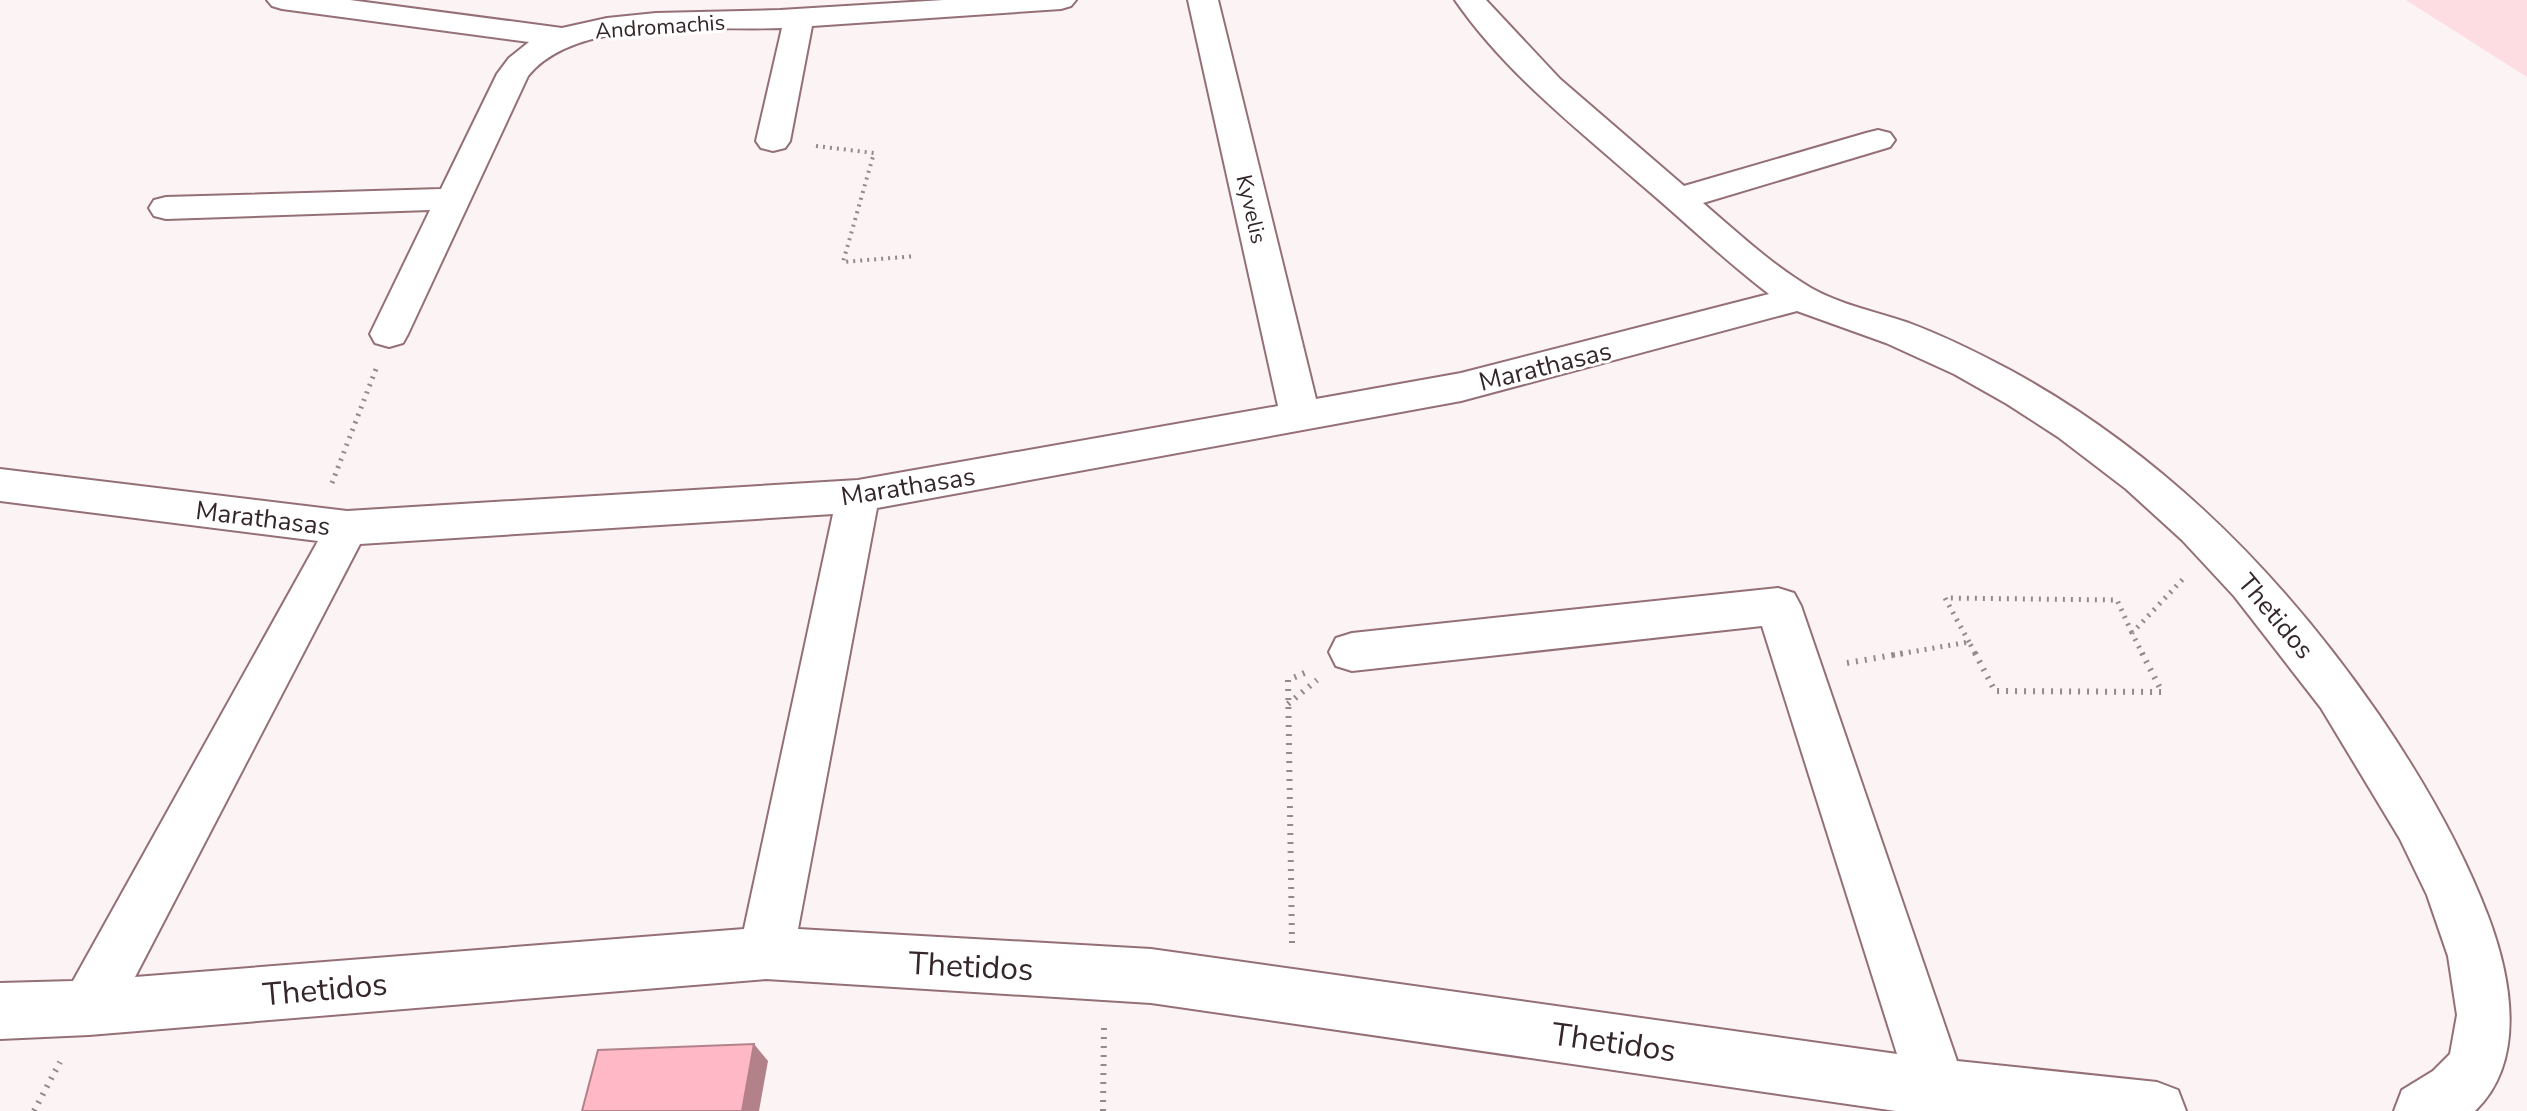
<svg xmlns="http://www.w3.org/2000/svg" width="2527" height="1111" viewBox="0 0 2527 1111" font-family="'Nunito Sans',sans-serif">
<rect width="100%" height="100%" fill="#fbf3f4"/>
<path fill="#fddce2" d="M2406,0H2527V77Z"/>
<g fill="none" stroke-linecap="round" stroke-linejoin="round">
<defs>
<path id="minor" d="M267,0H350L562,28L607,18L656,13L780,10L944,0H1076L1071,6L1061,9L812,26L790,141L785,148L773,151L761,148L756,141L782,28C710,31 577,15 528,76L408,334L403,343L389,347L375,343L370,334L430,210L166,219L154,216L149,208L154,200L166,197L441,189L497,74L509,58L529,42L282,9L272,6Z
M1188,0H1218L1316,399L1461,373L1769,294C1723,259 1682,219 1638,182C1574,126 1504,71 1455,0H1486L1560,79L1684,186L1866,133L1878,130L1890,133L1895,140L1890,147L1703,203C1737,232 1772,265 1811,288C1841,305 1877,312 1909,323C1944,336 1978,353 2010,370C2162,453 2281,573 2379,715C2422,778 2461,845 2488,916C2511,977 2527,1061 2475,1111H2394L2402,1090L2433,1071L2450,1054L2457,1015L2448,956L2427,895L2400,839L2321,708L2234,596L2182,540L2126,489L2058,437L2007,404L1954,374L1886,343L1797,311L1461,401L877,508L798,929L1151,949L1897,1054L1762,626L1352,671L1336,666L1329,652L1336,638L1352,633L1778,588L1794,593L1801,606L1957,1061L2157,1082L2178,1090L2186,1111H1896L1151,1003L766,979L89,1035L0,1039V983L73,981L318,541L0,501V469L347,511L858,480L1278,406ZM833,514L744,929L135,977L360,544Z"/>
</defs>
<use href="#minor" stroke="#947076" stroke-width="4"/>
<path stroke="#958a8b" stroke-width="4" stroke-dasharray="2 5" stroke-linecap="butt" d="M816,146L874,153L843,262L916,256"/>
<path stroke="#958a8b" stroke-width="5" stroke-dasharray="2 6" stroke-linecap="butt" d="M332,483L376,369
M1969,642L1945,598L2117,600L2132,633
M1893,655L1969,642L1976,655
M2143,655L2132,633L2183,579"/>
<path stroke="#958a8b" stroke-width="6" stroke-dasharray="2 7" stroke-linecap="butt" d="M1975,653L1995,691L2162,692L2142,653
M1847,663L1905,653
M1288,704L1317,680
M1292,943L1288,680L1309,671
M34,1111L60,1062
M1103,1111L1104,1027"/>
<use href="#minor" fill="#fff" fill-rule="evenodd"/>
</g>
<path fill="#b2818a" d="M754,1044L768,1061L759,1111H742Z"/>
<path fill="#ffb8c5" stroke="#b2818a" stroke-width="2" d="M754,1044L742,1111H582L598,1050Z"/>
<g text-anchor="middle" stroke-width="6" stroke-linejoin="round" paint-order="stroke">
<g font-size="22" fill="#352729" stroke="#fff">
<text transform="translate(660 26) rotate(-4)" y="8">Andromachis</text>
<text transform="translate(1252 209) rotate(77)" y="8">Kyvelis</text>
</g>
<g font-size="26" fill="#352729" stroke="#fff">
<text transform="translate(1545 366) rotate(-14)" y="9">Marathasas</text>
<text transform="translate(908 486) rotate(-9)" y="9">Marathasas</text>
<text transform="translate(263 518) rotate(7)" y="9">Marathasas</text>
<text transform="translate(2276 616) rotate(50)" y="9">Thetidos</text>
</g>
<g font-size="32" fill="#352729" stroke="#fff">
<text transform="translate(971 966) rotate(3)" y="11">Thetidos</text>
<text transform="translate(325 989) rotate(-5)" y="11">Thetidos</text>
<text transform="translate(1614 1042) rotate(8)" y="11">Thetidos</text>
</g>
</g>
</svg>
